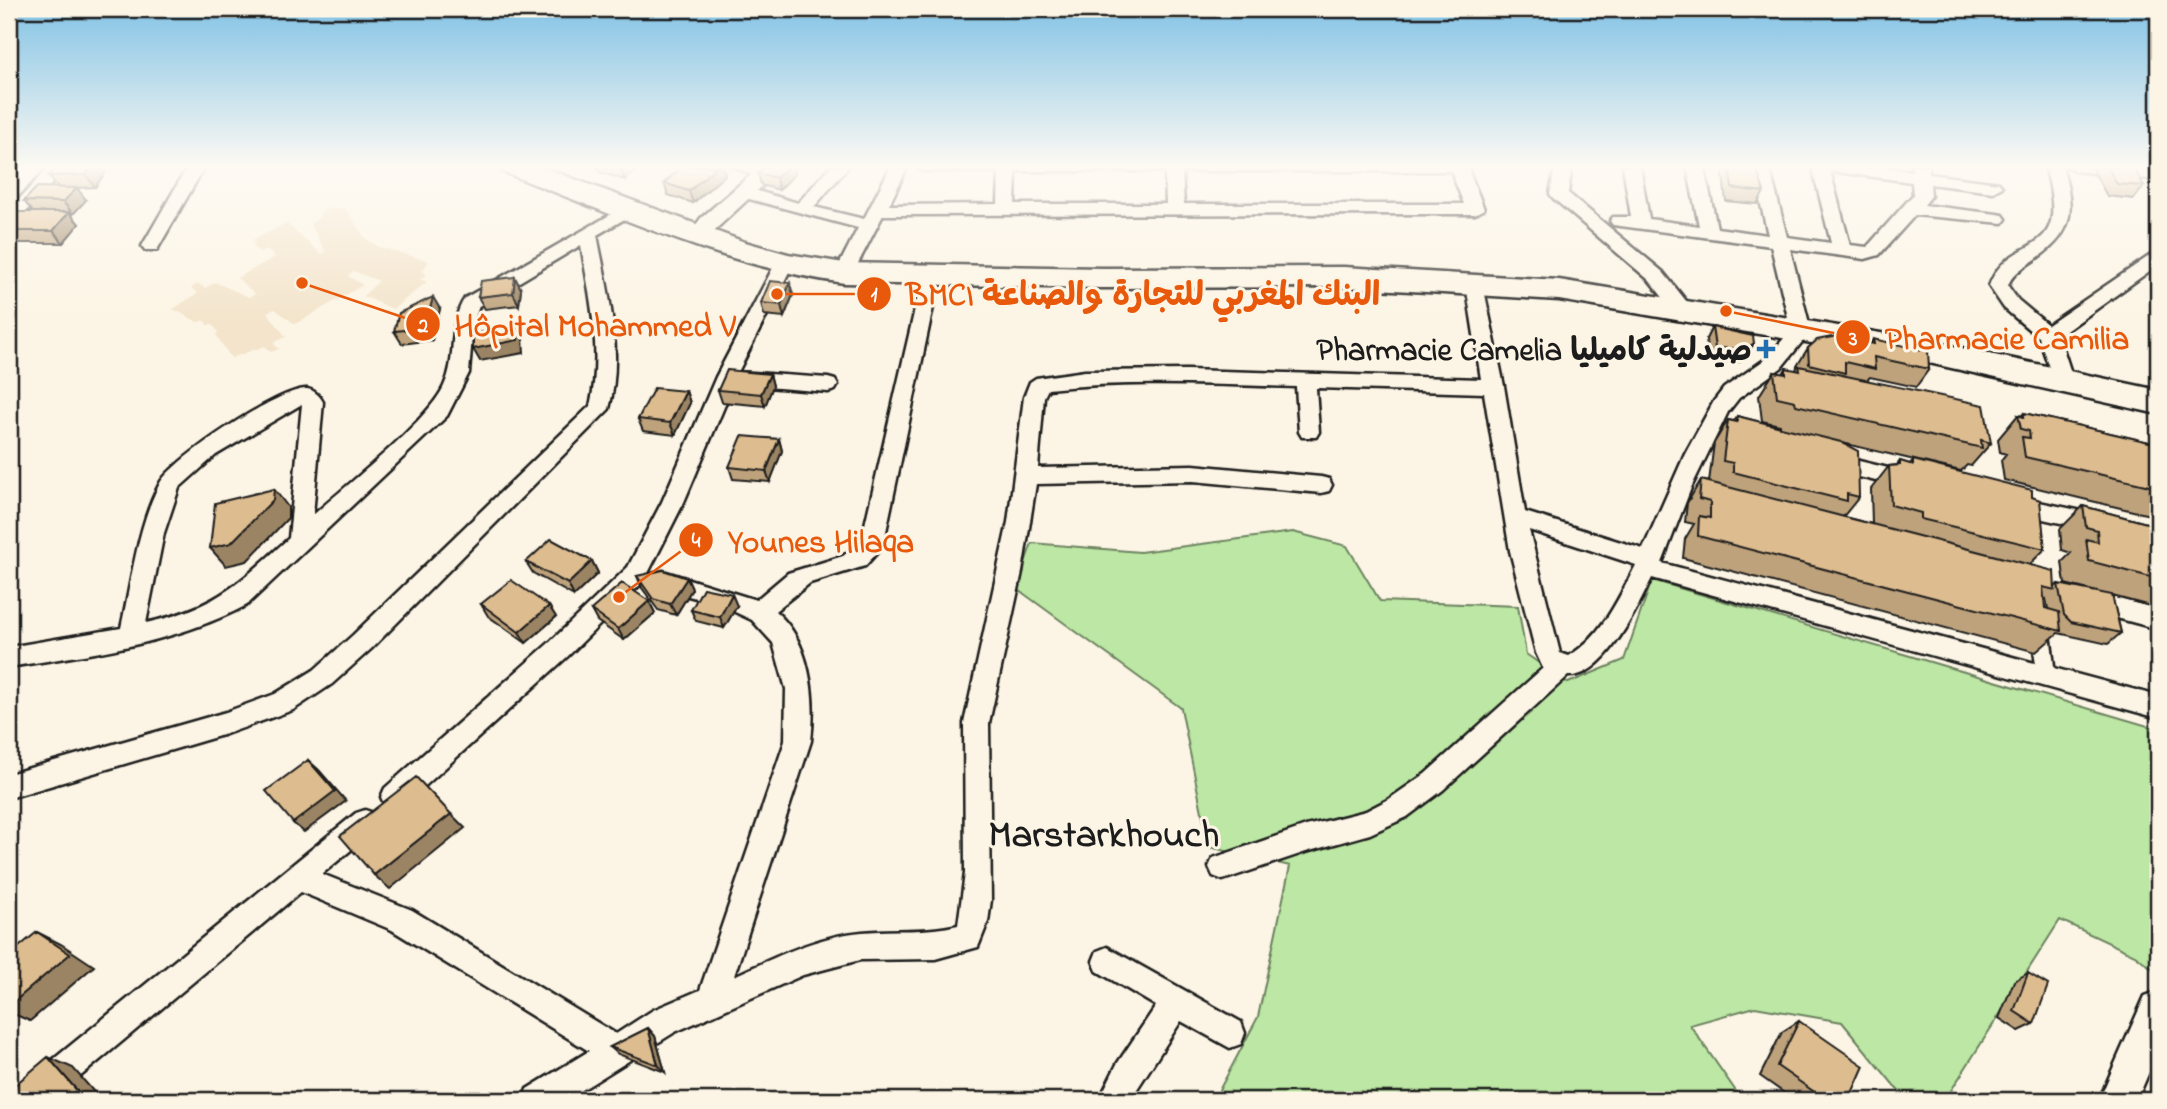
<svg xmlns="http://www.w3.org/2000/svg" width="2167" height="1109" viewBox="0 0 2167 1109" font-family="'Indie Flower','Playpen Sans Arabic',sans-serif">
<rect width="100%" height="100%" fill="#fcf5e5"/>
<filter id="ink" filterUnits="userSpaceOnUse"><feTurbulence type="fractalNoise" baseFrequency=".0143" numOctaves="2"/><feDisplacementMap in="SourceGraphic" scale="14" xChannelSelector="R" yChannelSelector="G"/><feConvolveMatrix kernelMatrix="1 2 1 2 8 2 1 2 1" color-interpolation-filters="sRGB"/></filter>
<g filter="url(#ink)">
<path fill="#f3e4cb" d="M328,208H345L366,239L379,247L429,261L422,271L427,274L420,279L427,282L393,309L363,296L379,281L353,271L348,276L363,285L295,324L275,309L267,312L286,337L273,343L279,349L271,352L265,346L231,358L216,335L218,332L212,324L207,325L205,320L198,322L173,309L198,293L191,288L198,284L205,288L215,282L249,297L255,294L237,278L275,257L267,250L260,253L252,245L256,243L251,241L286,223L321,254L326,252L310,224L319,217L322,210Z"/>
<path fill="#bce7a4" stroke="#6c8260" stroke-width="2" d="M1293,532L1347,546L1380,601L1518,606L1526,654L1568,683L1624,660L1652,580L2158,729V973L2135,955L2060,920L1945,1100H1906L1842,1022L1755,1007L1690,1025L1742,1100H1214L1258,1017L1290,866L1209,847L1181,708L1016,588L1032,543L1140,552Z"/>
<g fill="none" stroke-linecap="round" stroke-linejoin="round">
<defs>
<path id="pedestrian" d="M2040,617L2046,620L2049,625L2055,674L2053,680L2046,682L2039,680L2037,674L2031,625L2034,620Z"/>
<path id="minor" d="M50,166H68L15,224L9,225V210Z
M188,166H205L157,250H145L142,246Z
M732,166H757L774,175L765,180Z
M831,166H849L814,207L864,219L891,166H908L889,205L998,204L999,171H923L915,166H1467L1484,209L1475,214L883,215L853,273L844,279L835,273L858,228L738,196L735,192L744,187L798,203ZM1016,171H1165L1166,204H1015ZM1182,171H1451L1464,204H1184Z
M1555,166H1572L1568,193L1663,272L1691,307L1694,311L1691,315H1677L1649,280L1553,198L1550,194Z
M1623,166H1640L1649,219L1699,226L1687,166H1704L1717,228L1768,235L1752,166H1769L1787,237L1831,243L1812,166H1873L1912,171V166H1929V174L1999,183L2002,187L1993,192L1930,184L1931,196L1924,205L1997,214L2003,215L2006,219L2003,223L1915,215L1879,255L1865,259L1790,249L1811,331L1781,368L1739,398L1728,412L1691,488L1662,563L2158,696V718L1652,578C1638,606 1605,679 1568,676L1443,790L1407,817L1370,834L1306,852L1223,880L1213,876L1209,867L1213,858L1306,826L1366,811L1389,799L1425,774L1543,668L1536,653L1510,551L1484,393L1316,388L1319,432L1316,437H1302L1299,432L1296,387C1214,385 1130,380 1048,389L1044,397L1038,468L1193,465L1321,477L1329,479L1332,485L1329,491L1321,493L1193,481L1036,484L1022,572L989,723L991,900L988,922L978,947L935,959L860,960L803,975L675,1032L566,1100H523L527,1089L589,1051L392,930L301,892L52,1100H13L17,1089L356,813L365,810L374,813L378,822L374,831L322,874L412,910L616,1034L653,1010L700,990L785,741L786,689L773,643L752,620L718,604L655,587L651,580L655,573L663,571L756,600L788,573L843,556L861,542L924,270H938L940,274L883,546L865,566L810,583L775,611C811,641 816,698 811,741L734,976C774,958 817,936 862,932C895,929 926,933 958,925L965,873L964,723L1008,522L1024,397L1030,382L1036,378L1085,371L1187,370L1481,379L1466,284L1475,278L1482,280L1504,386L1525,512L1643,549L1685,454L1714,401L1724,388L1767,358L1791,330L1771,246L1613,225L1610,221L1613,217H1631ZM1830,171L1912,182L1913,195L1867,247L1850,245ZM1529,530L1636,565C1619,598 1602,636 1569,656L1560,653Z
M2045,166H2062C2076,214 2074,234 2030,263C2021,269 2011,275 2008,286L2018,300L2048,325L2158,250V265L2059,336L2073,379L2063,386L2053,379L2039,338L2004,308L1989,286C2010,228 2074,267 2045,166Z
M2067,166L2158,170V180L2075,171Z
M629,204L638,209L635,213L597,235C608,292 624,352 609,409L371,649L332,684L293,710L226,734L9,798V774L226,712L275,694L314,670L353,635L590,406C603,353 590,298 581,245L479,306L473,324L469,373L447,416L247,605C173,644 90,654 9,667V647L121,628C132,580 137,527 160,483C173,459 281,387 307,389C314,390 320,396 323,402L313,515C345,487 429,420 444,386C458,357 447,325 465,298ZM302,404L289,538C237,585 217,607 146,623L164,533L179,488L216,455Z
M784,258L793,264L738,372L828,378L835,380L838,385L835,390L828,392L743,385L735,381L684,502L644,581L567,657L403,806L394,809L385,806L381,797L385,788L549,643L628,567L662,502L716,377L775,264Z
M1830,454L1913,474L1921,476L1924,482L1921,488L1913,490L1822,468L1819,462L1822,456Z
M2011,496L2158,527V545L2003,510L2000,504L2003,498Z
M2087,591L2158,609V629L2079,608L2075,601L2079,594Z
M1107,947L1241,1022L1245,1033L1241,1044L1230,1048L1181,1021L1130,1100H1099L1117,1064L1156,1006L1097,971L1093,961L1097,951Z"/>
<path id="tertiary" d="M761,166H784L717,228L705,243H689L686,238L701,218Z
M2158,991V1051L2137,1100H2099L2145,996Z"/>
<path id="primary" d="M500,166H539L745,242L788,254L844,263L1102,268L1344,267L1559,280L1929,341L2158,390V414L1929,363L1559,300L1344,287L1102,288L844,283C726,267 614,214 503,172Z"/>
</defs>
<use href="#pedestrian" stroke="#1c1c1c" stroke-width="5"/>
<use href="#minor" stroke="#1c1c1c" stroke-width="5"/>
<use href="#tertiary" stroke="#1c1c1c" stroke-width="5"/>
<use href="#primary" stroke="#1c1c1c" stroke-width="5"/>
<use href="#pedestrian" fill="#fcf5e5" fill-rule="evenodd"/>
<use href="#minor" fill="#fcf5e5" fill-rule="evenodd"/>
<use href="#tertiary" fill="#fcf5e5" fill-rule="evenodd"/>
<use href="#primary" fill="#fcf5e5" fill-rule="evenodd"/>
</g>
<path fill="#bea27b" stroke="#1c1c1c" stroke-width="2" fill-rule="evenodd" d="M597,166H641L625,180L600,172Z
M683,166H723L725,175L693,203L668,195L664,183Z
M765,166H794L795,174L779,190L761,185L758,173Z
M1727,166L1756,167L1764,192L1757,204L1726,201L1723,175Z
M2096,166H2132L2144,186L2134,199L2107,196L2093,170Z
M105,173L95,187L76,188L86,200L73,214H71L79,224L63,243H9V219L33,212L24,201L58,187L49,176Z
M521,289L519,305L485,309L478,297Z
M793,295L784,317L764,315L761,303Z
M440,309L432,340L402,344L394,331Z
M1712,327L1753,336L1747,355L1739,362L1708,361L1706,339Z
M1873,339L1929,369L1916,387L1870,377L1867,380L1991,443L1971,466L1967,465L1961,471L1842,443L1859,497L1843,517L1872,524L1871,489L1889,466L1897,465L1900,461L1910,464L1913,460L2032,497L2045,549L2029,565L2055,587L2058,584L2097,592L2065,584L2062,562L2071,553L2062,550L2060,529L2083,506L2158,526V608L2112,596L2121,633L2108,644L2058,633L2036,652L1683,558L1685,539L1694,524L1685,522L1687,503L1701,480L1709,482L1714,443L1728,420L1734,421L1737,416L1780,427V425L1762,421L1759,396L1774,372L1783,374L1786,368L1796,371L1797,366L1808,348L1871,343ZM2046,599L2048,609L2045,608L2044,601Z
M770,374L773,386L765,406L722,402L718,390Z
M686,391L690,403L675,435L643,431L638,419Z
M2024,413L2158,444V517L2004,480L2001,460L2006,454L2000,452L1998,439L2018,415L2021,416Z
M2158,427V444L2154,431Z
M779,439L782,451L770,482L733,479L729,467Z
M592,561L598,573L574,596L533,573L526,562Z
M637,576L687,578L692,589L676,615L658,610L642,588Z
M649,601L655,613L624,640L597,621L591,610Z
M481,604L549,606L556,617L526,643L488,616Z
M737,606L724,628L696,621L691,610Z
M2028,973L2034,1024L2019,1031L1999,1018L2014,981Z
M1799,1021L1849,1100H1794L1760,1076L1782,1032Z
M648,1028L655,1036L665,1072L618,1054L610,1047Z"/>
<path fill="#9b8464" stroke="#1c1c1c" stroke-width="2" d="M92,166H101L105,173L95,187L86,175Z
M622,166H641L625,180L620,168Z
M717,166H723L725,175L693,203L689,191Z
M789,166H794L795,174L779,190L776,178Z
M77,188L86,200L73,214L63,202Z
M69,212L79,224L63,243L53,231Z
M515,277L521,289L519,305L513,293Z
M790,283L793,295L784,317L781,305Z
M433,297L440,309L432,340L425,328Z
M517,325L523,337L524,353L480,361L473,349Z
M1754,343L1747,355L1739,362L1746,349Z
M770,374L773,386L765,406L761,394Z
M686,391L690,403L675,435L670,423Z
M779,439L782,451L770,482L766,471Z
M274,489L288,507V518L247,561L226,566L210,548Z
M592,561L598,573L574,596L568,584Z
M687,578L692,589L676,615L670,604Z
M732,594L737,606L724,628L720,617Z
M649,601L655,613L624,640L618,629Z
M549,606L556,617L526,643L519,632Z
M308,760L319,770L346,801L304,832L293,823Z
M451,814L465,828L390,889L374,875Z
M37,932L61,944L94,966L30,1021L9,1012V1006Z
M648,1028L655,1036L665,1072L658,1065Z
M48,1057L73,1068L101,1100H85Z"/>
<path fill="#ddbc8f" stroke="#1c1c1c" stroke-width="2" d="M57,166H92L86,175L49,176Z
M683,166H717L689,191L664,183Z
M765,166H789L776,178L758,173Z
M1729,166L1756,167L1764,192L1732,188Z
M2107,166H2132L2144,186L2117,184Z
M37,187L77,188L63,202L24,201Z
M15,212H69L53,231H9V219Z
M515,277L513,293L478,297L481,281Z
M770,281L790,283L781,305L761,303Z
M433,297L425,328L394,331L399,313Z
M517,325L518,340L473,349V334Z
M1712,327L1753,336L1754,343L1746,349L1715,348Z
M1837,336L1874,344L1873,339L1928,351L1929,369L1874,357L1875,369L1845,362V373L1809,364L1808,348L1817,340Z
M1799,366L1984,405L1991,443L1981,440L1982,448L1796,405L1795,401L1777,397L1774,372L1786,374V368L1800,371Z
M727,370L770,374L761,394L718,390Z
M654,388L686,391L670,423L638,419Z
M2024,413L2158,444V488L2025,457L2022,437L2030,438L2029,431L2021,429L2018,415L2024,417Z
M1737,416L1841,442L1858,451L1859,497L1847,494V501L1733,472V463L1723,461L1728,420L1737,422Z
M742,436L779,439L766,471L729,467Z
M1913,460L2032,490V497L2040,500L2045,549L1921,519V513L1891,505L1889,466L1900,465V461L1913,465Z
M1701,480L2054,571L2055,590L2043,587L2045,608L2059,612L2061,631L1698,536L1699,516L1710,518V502L1699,499Z
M274,489L273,500L231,543L210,548L215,503Z
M2083,506L2158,526V579L2089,561L2086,539L2098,542L2097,530L2086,527Z
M551,539L592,561L568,584L526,562Z
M663,570L687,578L670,604L653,599L637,576Z
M511,580L549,606L519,632L481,604Z
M622,583L649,601L618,629L591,610Z
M2058,584L2112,595L2121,633L2071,622L2064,615Z
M703,588L732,594L720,617L691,610Z
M308,760L335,791L293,823L266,791Z
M416,777L451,814L374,875L340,836Z
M37,932L70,954L9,1006V955Z
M2028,973L2048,985L2034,1024L2014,1011Z
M1799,1021L1864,1066L1849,1100H1826L1777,1066Z
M648,1028L658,1065L610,1047Z
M48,1057L85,1100H9V1090Z"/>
</g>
<linearGradient id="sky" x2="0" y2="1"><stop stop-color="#81c2e5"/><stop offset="0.52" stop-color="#fefaf3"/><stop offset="1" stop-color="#fefaf3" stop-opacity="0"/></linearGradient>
<rect width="2167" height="322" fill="url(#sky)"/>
<path fill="#1f6fb2" stroke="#fcf5e5" stroke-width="2.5" d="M1762.5 338.5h7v7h7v7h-7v7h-7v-7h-7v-7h7z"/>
<g text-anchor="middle" stroke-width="6" stroke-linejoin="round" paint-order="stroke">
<g font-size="32" font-weight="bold" fill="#1c1c1c" stroke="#fcf5e5" text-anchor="end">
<text x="1752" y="360">Pharmacie Camelia صيدلية كاميليا</text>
</g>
<g font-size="38" font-weight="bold" fill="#1c1c1c" stroke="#fcf5e5">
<text x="1104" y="846">Marstarkhouch</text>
</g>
</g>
<path fill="none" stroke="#e8590c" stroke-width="2.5" d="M777 294L874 294M302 283L423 324M1726 311L1853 337M619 597L696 540"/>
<g fill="#e8590c" stroke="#fcf5e5" stroke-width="2.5">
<circle cx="777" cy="294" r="7"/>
<circle cx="302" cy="283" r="7"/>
<circle cx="1726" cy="311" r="7"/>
<circle cx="619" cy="597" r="7"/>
<circle cx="874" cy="294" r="18"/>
<circle cx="423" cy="324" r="18"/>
<circle cx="1853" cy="337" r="18"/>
<circle cx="696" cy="540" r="18"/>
</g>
<g font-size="21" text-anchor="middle" font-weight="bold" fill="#fff">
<text x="874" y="301">1</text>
<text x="423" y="332">2</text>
<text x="1853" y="345">3</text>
<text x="696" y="547">4</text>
</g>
<g font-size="33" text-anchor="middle" font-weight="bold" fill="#e8590c" stroke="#fcf5e5" stroke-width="6" stroke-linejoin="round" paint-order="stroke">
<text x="1143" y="305">BMCI البنك المغربي للتجارة والصناعة</text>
<text x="595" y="336">Hôpital Mohammed V</text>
<text x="2007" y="349">Pharmacie Camilia</text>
<text x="821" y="552">Younes Hilaqa</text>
</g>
<rect width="2167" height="1109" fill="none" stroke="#fcf5e5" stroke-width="35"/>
<rect x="18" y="18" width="2132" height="1074" fill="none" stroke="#1c1c1c" stroke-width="2.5" filter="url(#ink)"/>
</svg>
